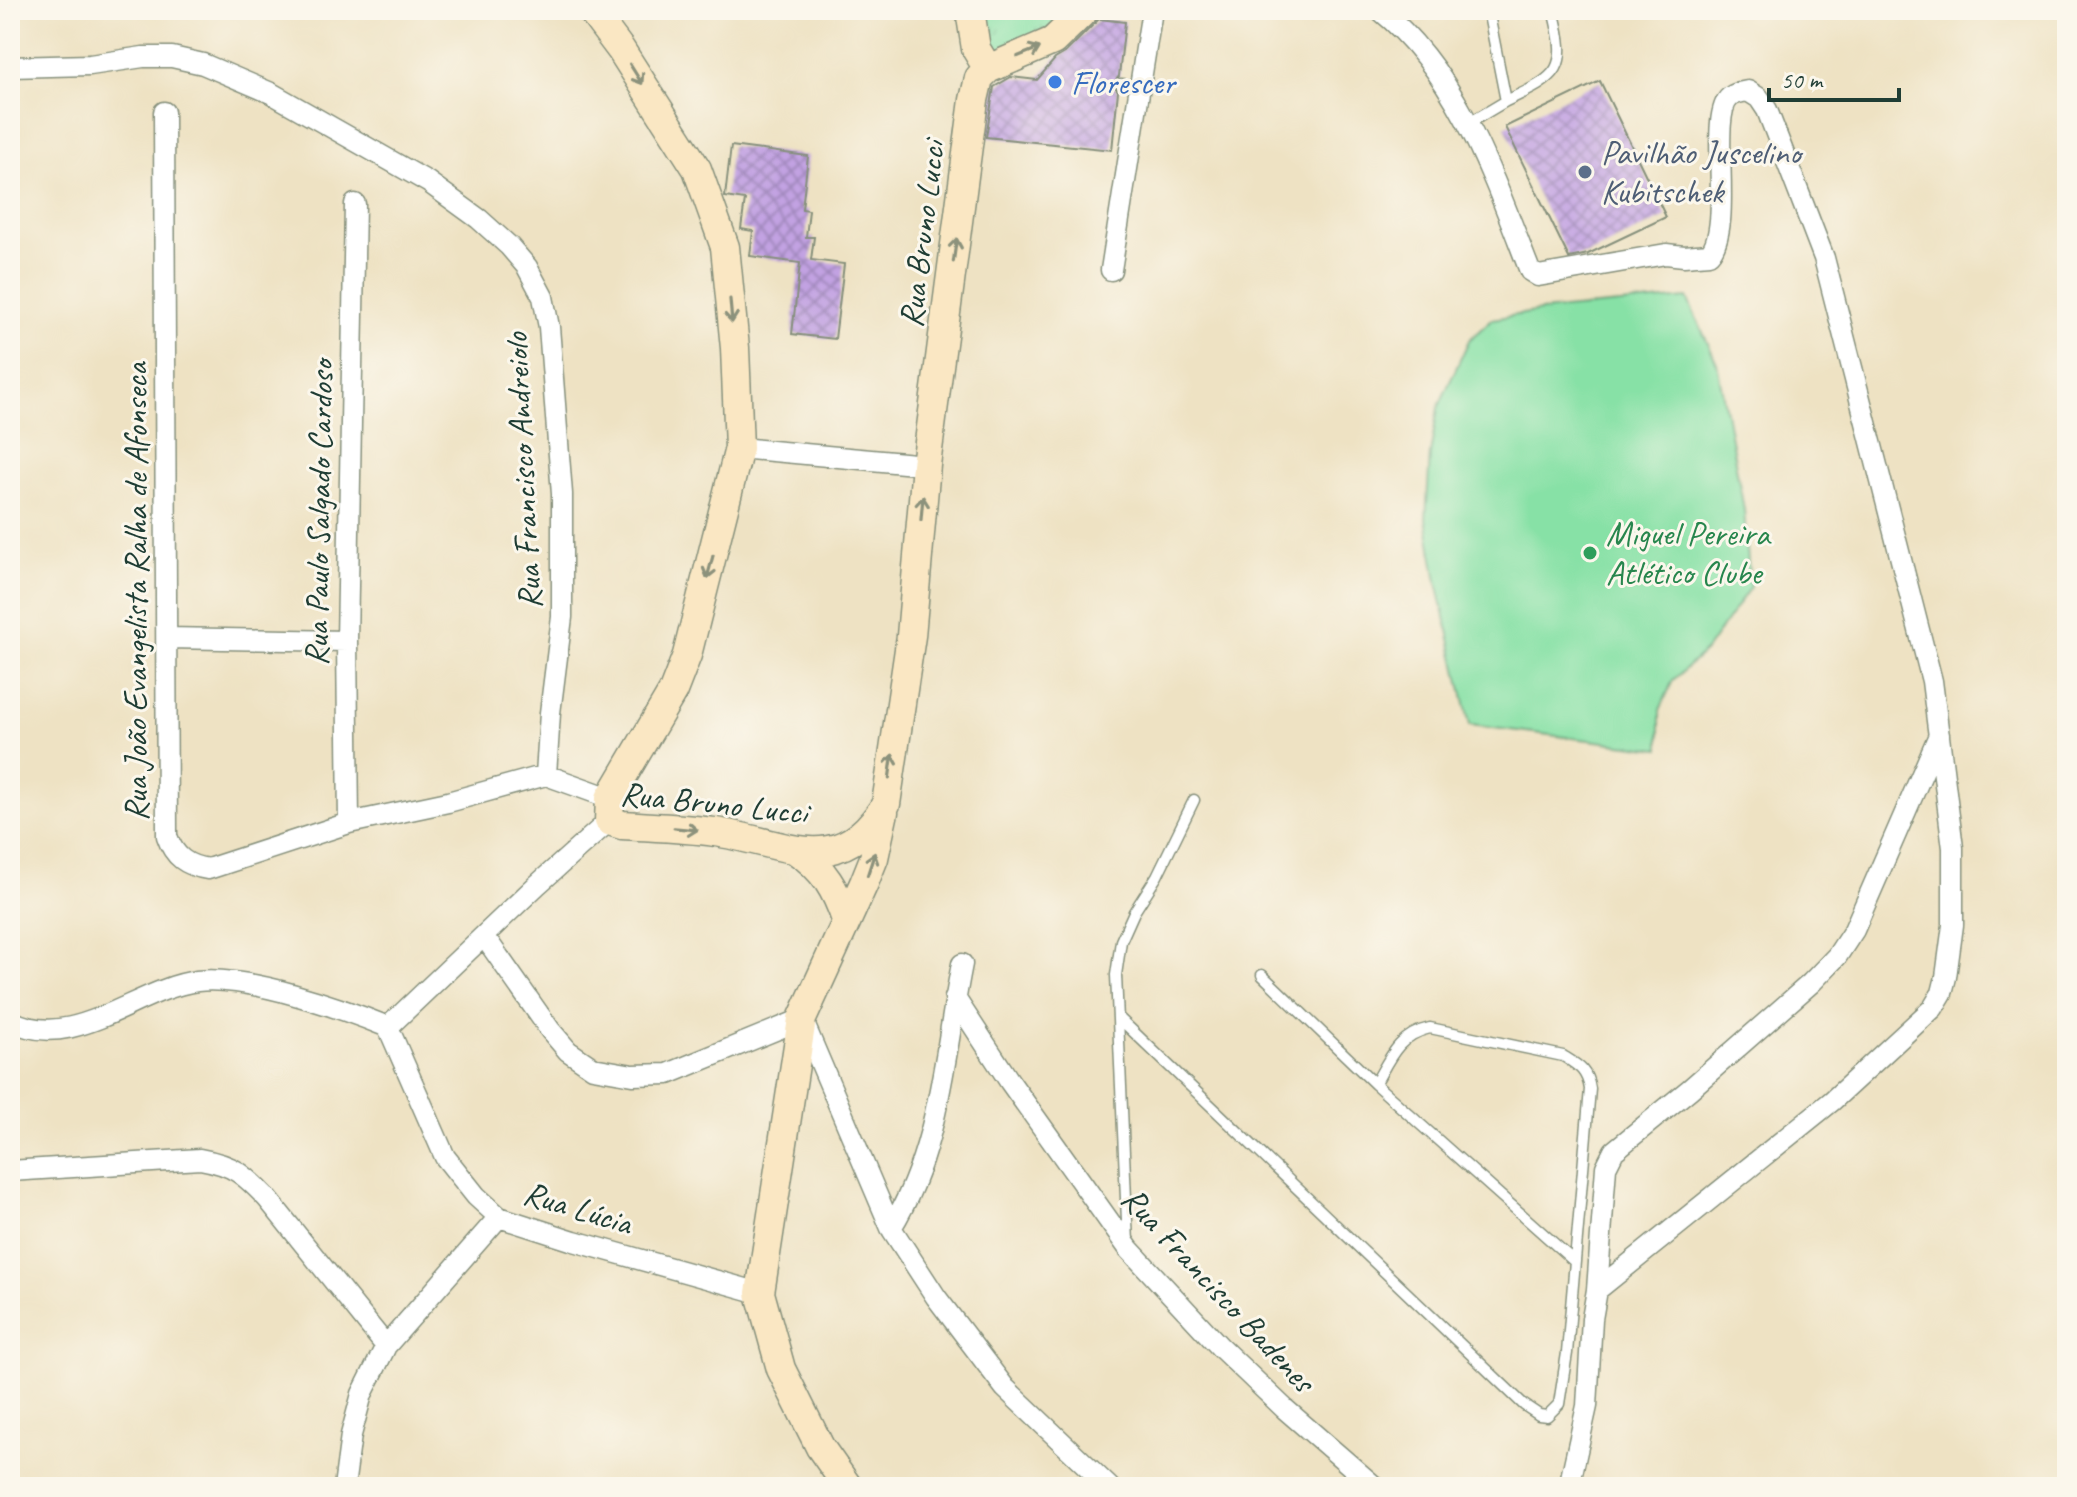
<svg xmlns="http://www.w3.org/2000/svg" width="2077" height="1497" viewBox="0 0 2077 1497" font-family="Caveat,sans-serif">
<defs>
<pattern id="park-tufts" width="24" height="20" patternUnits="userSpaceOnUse" patternTransform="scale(2)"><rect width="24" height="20" fill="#87e1a6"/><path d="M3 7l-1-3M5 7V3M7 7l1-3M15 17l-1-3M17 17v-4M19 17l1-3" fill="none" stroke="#74c290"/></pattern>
<pattern id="building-cross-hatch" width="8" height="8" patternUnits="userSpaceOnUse" patternTransform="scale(2)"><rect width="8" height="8" fill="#c2a2e2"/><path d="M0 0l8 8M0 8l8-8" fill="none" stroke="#9d85b8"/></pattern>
</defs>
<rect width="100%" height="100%" fill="#fbf7ec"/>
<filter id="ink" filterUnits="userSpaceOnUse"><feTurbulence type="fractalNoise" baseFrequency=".0125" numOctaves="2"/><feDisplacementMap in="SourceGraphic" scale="16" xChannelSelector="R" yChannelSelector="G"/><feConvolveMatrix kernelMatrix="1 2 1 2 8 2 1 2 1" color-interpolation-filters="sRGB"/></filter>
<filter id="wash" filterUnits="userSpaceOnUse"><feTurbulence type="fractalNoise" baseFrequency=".006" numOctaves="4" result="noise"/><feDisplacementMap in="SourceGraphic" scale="32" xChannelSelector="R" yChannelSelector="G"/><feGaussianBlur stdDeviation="1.8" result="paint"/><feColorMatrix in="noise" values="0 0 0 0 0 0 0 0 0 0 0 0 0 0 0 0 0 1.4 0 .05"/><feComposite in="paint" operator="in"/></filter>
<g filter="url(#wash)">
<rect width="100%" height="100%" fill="#eee2c3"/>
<path fill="url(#park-tufts)" stroke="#538f6d" stroke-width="2" d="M979,10H1074L1057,25L1000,54L985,41Z"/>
<path fill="#87e1a6" stroke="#538f6d" stroke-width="2" d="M1687,298L1717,363L1744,510L1750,587L1707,649L1673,680L1660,710V749L1470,725L1438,587L1426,519L1430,454L1438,408L1469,340L1492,319L1541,311Z"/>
<g id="blocks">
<path fill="url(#building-cross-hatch)" d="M1099,19L1125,22L1119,76L1113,84L1118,91L1112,150L986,137L994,87L1011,77L1037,80L1055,59L1065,53Z
M1600,81L1666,217L1588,254L1569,258L1505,127Z
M731,146L808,156L802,209L809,210L806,237H814L811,260L844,264L835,339L792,334L800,263L750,256L753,231L741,229L745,200L725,197Z"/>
</g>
</g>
<g filter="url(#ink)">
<use href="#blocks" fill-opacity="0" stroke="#86907c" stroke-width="2"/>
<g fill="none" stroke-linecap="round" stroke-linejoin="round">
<defs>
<path id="lane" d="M1121,84L1138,86
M1506,101C1560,76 1569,70 1553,10
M1469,123L1506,101L1488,10
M1262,975L1375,1084L1575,1262
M1119,1018L1524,1405L1539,1415L1547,1416L1559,1404L1567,1353L1590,1089C1587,1070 1579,1066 1563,1056L1430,1028C1398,1035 1390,1058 1375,1084
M1128,1243L1116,975L1121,941L1134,912L1157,876L1194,800"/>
<path id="street" d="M1380,10C1459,74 1494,179 1530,271L1538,276L1666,254L1684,256L1709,254C1735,226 1707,116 1730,97C1735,93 1742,92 1748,91L1759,98L1767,110L1824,258L1932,681L1953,848V925L1946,977L1942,993L1933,1008L1832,1101L1597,1290L1592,1319L1587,1406L1569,1487
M10,67L90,65L143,57H172L203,64L271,93L428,182L479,219L509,246L527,267L543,297L549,327L562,494V617L550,713L546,775
M164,112L167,836C174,857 187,866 208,869L349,823L448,802L546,775L610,798
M1111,270L1152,10
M739,448L926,465
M167,638L347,641
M349,823L347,641L355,204
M484,936L550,1030L568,1051L593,1068L633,1075L668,1074L802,1019L891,1228L936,1297L1005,1388L1109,1487
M955,998L1010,1082L1129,1249L1220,1347L1285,1409L1375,1487
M10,1020C72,1054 136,989 197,981C248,975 341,1008 388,1027L537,885L609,821
M388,1027L445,1157L476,1196L499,1217L574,1241L760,1293
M10,1171L200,1159C234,1165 244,1174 267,1198L386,1346
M891,1228C940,1149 944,1053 962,964
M1597,1290L1606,1167L1614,1151L1690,1089L1811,983L1837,956L1854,930L1939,735
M344,1487L351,1435L362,1394L386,1346L499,1217"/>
<path id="secondary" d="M591,10L621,50L697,169L725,247L735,348L739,448L687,655L673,691L610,798L609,821L622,825C653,827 684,828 715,832C786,842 838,882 886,804L911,636L926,465L974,100L979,78L988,69
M970,10L976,49L988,69L1053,41L1085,10
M797,851C824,869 836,890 846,920
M848,1487L820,1447L781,1369L760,1293L802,1019L864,883L874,858L884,812"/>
</defs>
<use href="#lane" stroke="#86907c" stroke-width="13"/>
<use href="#street" stroke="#86907c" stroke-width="23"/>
<use href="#secondary" stroke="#86907c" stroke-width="31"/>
<use href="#lane" stroke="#fff" stroke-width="10"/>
<use href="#street" stroke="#fff" stroke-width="20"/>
<use href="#secondary" stroke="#fae7c3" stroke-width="28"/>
</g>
<defs><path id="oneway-shaft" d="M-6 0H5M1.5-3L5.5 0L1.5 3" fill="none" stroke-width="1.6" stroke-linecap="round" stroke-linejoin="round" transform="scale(2)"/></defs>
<g stroke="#8c927c">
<use href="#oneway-shaft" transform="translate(1029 52) rotate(-22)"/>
<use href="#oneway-shaft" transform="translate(636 74) rotate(58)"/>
<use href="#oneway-shaft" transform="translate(955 250) rotate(-82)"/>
<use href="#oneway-shaft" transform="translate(731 311) rotate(85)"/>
<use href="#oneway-shaft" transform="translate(922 508) rotate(-85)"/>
<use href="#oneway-shaft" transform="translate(710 567) rotate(105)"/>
<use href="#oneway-shaft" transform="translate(891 766) rotate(-82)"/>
<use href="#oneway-shaft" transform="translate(686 829) rotate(5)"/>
<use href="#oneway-shaft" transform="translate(871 864) rotate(-72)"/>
</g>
</g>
<circle fill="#3f7fe0" stroke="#fbf7ec" stroke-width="3" cx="1055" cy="82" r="8"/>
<circle fill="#5c6f8a" stroke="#fbf7ec" stroke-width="3" cx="1585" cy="172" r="8"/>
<circle fill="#2e9e5b" stroke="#fbf7ec" stroke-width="3" cx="1590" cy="553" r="8"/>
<g text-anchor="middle" stroke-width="6" stroke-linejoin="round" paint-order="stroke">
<g font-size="34" fill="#366cbe" stroke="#fbf7ec" text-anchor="start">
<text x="1071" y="94">Florescer</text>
</g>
<g font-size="34" fill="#4e5e75" stroke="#fbf7ec" text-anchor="start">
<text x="1601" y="164">Pavilhão Juscelino<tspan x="1601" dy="39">Kubitschek</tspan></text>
</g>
<g font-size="34" fill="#1f3d34" stroke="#fbf7ec">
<text transform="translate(921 234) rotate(-83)" y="12">Rua Bruno Lucci</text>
<text transform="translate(522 471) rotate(-93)" y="12">Rua Francisco Andreiolo</text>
<text transform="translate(318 513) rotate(-89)" y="12">Rua Paulo Salgado Cardoso</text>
<text transform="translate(135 592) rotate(-90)" y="12">Rua João Evangelista Ralha de Afonseca</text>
<text transform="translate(714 802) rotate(6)" y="12">Rua Bruno Lucci</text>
<text transform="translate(578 1207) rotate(17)" y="12">Rua Lúcia</text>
<text transform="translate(1219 1289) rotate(47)" y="12">Rua Francisco Badenes</text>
</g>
<g font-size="34" fill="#27864d" stroke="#fbf7ec" text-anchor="start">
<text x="1606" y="545">Miguel Pereira<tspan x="1606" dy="39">Atlético Clube</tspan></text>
</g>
</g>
<rect width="2077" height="1497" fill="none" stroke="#fbf7ec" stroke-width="40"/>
<path d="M1769 88v12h130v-12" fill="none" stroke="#1f3d34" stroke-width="4"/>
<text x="1781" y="88" font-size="24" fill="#1f3d34" stroke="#fbf7ec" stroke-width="6" paint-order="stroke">50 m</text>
</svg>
